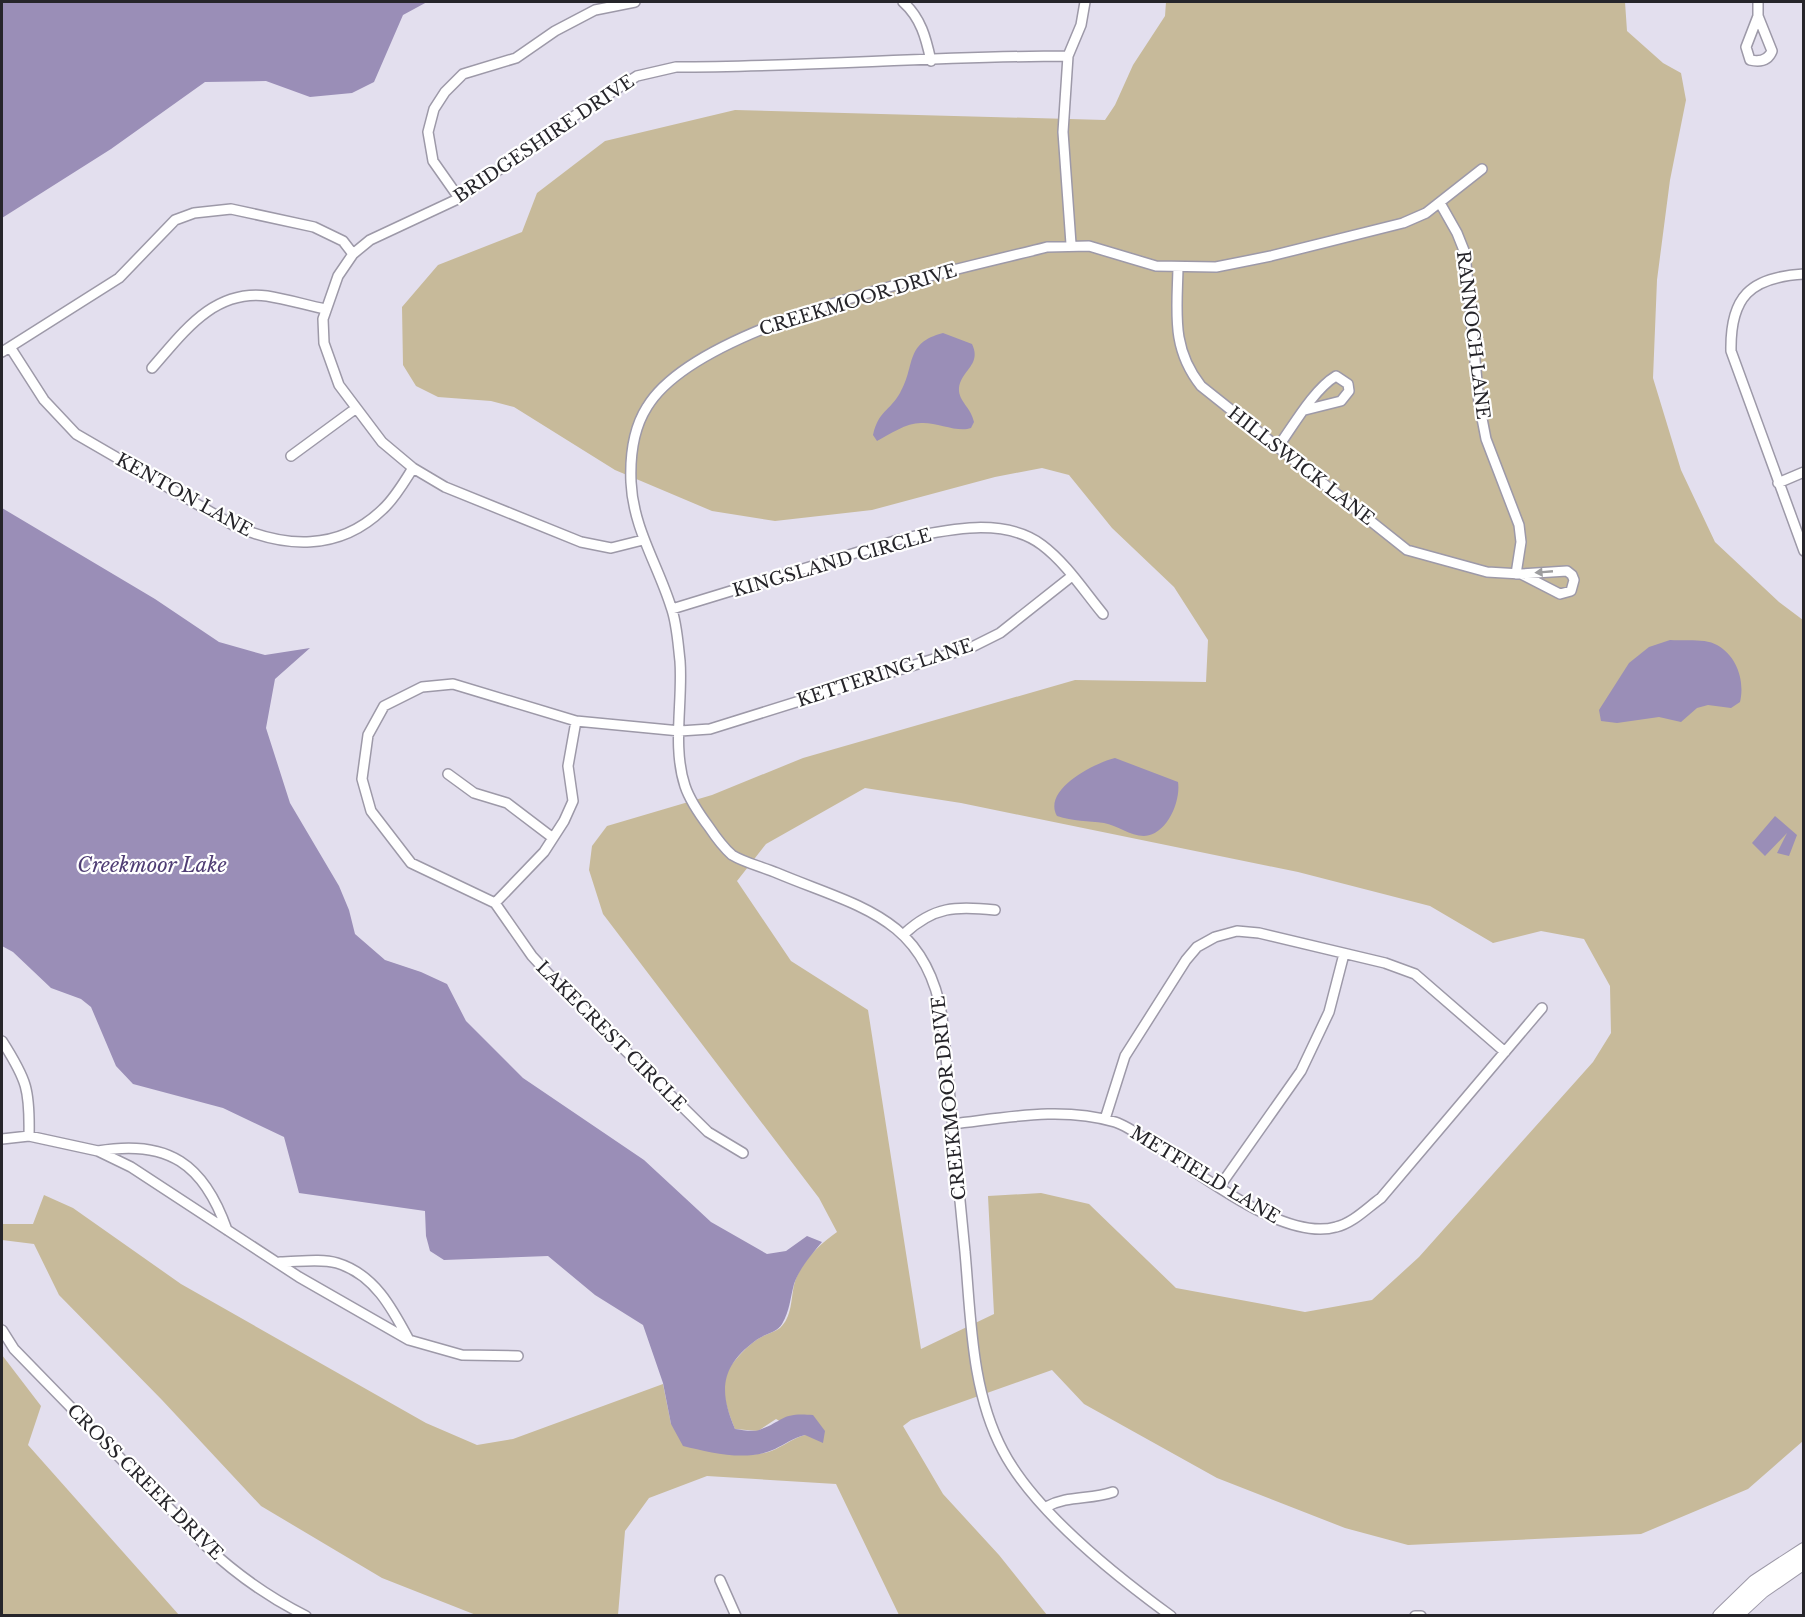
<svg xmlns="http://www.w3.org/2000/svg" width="1805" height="1617" viewBox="0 0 1805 1617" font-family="'Libre Baskerville',serif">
<rect width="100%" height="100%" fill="#e3dfee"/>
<path fill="#c7ba9a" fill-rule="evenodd" d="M1166,2H1625L1627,31L1663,63L1681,73L1686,100L1670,180L1657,280L1653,378L1681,470L1715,542L1779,602L1803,620V1441L1748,1489L1641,1534L1408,1545L1345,1528L1217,1478L1084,1404L1052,1370L911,1420L903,1426L943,1494L999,1555L1047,1615H899L836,1484L707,1476L649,1498L625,1531L618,1615H476L382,1578L261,1506L162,1400L59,1295L34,1244L2,1240V1224H33L44,1195L73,1208L181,1284L426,1423L477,1445L513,1439L663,1384L671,1424C703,1439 740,1466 776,1449C786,1444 794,1438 805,1435L776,1419L758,1431L735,1429C729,1414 722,1397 724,1380C726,1368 745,1348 755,1341C762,1335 773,1333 780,1328C792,1317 791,1299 794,1285C800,1262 819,1245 837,1232L819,1198L603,914L589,870L592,846L607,826L712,795L803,758L1075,680L1206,682L1208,640L1174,587L1112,528L1069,475L1042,468L995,477L872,510L775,521L712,511L615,470L514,407L491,401L438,397L416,386L403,365L402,307L438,265L522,232L537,193L605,141L735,110L1105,120L1115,105L1133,65L1165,16ZM865,788L961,803L1298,872L1430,906L1493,943L1541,931L1584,939L1610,986L1611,1033L1593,1062L1419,1257L1372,1300L1305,1312L1176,1288L1089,1204L1041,1193L988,1196L994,1314L921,1349L868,1010L791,961L737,881L766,844Z
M2,1355L41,1406L28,1445L179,1615H2Z"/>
<path fill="#9a8eb7" d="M2,2H427L403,15L374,82L352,93L310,97L266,81L205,82L111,149L2,218Z
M943,333L972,344C982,365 961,370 959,388C958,401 971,407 974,422L971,428C958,433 937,422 921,423C906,423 890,434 877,441L873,435C879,410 889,412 900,393C916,366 904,343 943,333Z
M2,508L155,599L219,642L265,655L310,648L275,679L266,728L290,803L339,886L349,910L355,934L385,960L421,972L447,984L466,1021L523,1078L644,1160L711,1222L767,1254L786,1251L807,1236L822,1242C812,1254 799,1269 794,1284C790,1299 790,1310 782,1324C777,1333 763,1334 755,1341C720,1367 719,1392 735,1429C742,1430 753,1432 759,1430C784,1421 781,1412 813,1415L825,1431L823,1443L805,1435C793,1438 785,1444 775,1449C747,1462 712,1453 683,1446L671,1424L663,1383L643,1325L595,1295L548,1256L444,1260L430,1251L426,1236L425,1211L299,1193L284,1137L223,1108L133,1084L116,1066L91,1007L81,999L51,988L13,952L2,946Z
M1670,640C1684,641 1706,638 1717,645C1737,656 1745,681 1740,702L1731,708L1708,705L1697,708L1681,722L1659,717L1617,723L1601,721L1599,710L1629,663L1649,647Z
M1115,758L1178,782C1181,801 1167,835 1144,836C1130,836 1117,825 1104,823C1088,821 1073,821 1057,816C1042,790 1094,763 1115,758Z
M1775,816L1797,835L1789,856L1777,853L1787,833L1765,856L1752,843Z"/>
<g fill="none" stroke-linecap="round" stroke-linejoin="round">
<defs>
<path id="street" d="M903,2C921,18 926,38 931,61
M1758,2V16L1772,51C1768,61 1759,62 1750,60L1746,47L1758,16
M459,198L433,161L428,132L434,109L445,92L463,74L516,58L555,31L595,10L635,2
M1440,203L1457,233L1465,253L1479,403L1486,439L1519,525L1521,542L1516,574
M1071,244L1063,132L1068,56L1081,25L1085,2
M1178,268C1177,313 1171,348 1201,386L1407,550L1487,572L1521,574L1567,571L1572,575L1574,580L1571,591L1560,594L1521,574
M1804,274C1750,277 1730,297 1731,351L1804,551
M10,347L44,400L76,434L233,525C284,548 339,552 383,509C395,498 404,482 413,468
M2,352L119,278L175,220L194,213L231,209L314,227L343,241L353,254
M152,368C183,333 213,289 267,296C286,299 306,305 325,309
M1278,447C1293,426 1314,389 1336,376L1348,384L1349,391L1341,401L1305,410
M291,456L355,409
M1778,483L1804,472
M643,540L611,548L581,542L445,487L413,468L382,442L339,385L324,343L323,319L338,276L353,254L370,240L462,197L557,127L637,76L676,67C807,67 937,56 1068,56
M672,609L901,539C944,530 1004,516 1042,545C1066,563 1084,591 1103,614
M448,774L474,793L507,803L553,838
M495,903L544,852L564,821L573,801L568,766L576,721
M904,934C934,906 956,906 995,910
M2,1041C27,1080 30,1090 29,1136
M1105,1119L1125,1056L1186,960L1197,947L1215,937L1237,931L1259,933L1385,963L1415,974L1505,1052
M952,1124C1006,1118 1061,1106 1115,1122C1128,1126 1142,1137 1154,1145C1199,1172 1283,1242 1336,1227C1353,1223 1367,1208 1381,1198L1542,1008
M2,1139L29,1136L98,1151L131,1167L299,1277L409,1340L462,1355L518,1356
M98,1151C168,1139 204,1164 227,1230
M743,1153L708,1132L555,981L532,956L495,903L411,863L371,811L362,779L368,735L384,706L422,687L453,684L576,721L680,731L710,729L972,647L1000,633L1072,576
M1220,1186L1301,1071L1329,1012L1344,954
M280,1262C297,1262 321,1258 337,1263C374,1274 392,1308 409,1340
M2,1330L14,1349L206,1546C237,1575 268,1597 306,1616
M1046,1507C1068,1495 1090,1500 1113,1492
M720,1580L736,1616
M1171,1616C1116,1576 1035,1512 1003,1451C971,1391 971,1318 965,1252C957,1173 949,1094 942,1016C925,916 858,907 777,873C763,867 745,863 732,855C724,848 715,836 709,827C700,815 690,801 685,786C672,747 683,701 680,661C678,644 677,623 671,607C658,565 633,528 631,482C630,457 633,429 647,407C698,322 951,272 1047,247L1089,246L1156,266L1216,267L1271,256L1403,223L1426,213L1482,169
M1415,1616H1421"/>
<path id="secondary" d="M1720,1616L1755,1582L1804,1550
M1735,1616L1762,1591L1804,1562"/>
</defs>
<use href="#street" stroke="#9d99a8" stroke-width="12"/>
<use href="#secondary" stroke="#9d99a8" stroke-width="16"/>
<use href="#street" stroke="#fff" stroke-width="9"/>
<use href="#secondary" stroke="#fff" stroke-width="14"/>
</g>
<defs><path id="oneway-solid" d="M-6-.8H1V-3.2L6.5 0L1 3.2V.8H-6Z" transform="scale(1.5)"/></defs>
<use fill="#9d9d9f" href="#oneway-solid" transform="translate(1544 572) rotate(175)"/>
<g text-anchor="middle" stroke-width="4.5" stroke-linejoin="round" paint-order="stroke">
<g font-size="18" fill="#26252a" stroke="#fff">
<text transform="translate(544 139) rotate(-34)" y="6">BRIDGESHIRE DRIVE</text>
<text transform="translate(858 300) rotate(-17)" y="6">CREEKMOOR DRIVE</text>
<text transform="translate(1473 335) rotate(83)" y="6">RANNOCH LANE</text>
<text transform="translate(1301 466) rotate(38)" y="6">HILLSWICK LANE</text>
<text transform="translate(184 495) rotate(29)" y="6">KENTON LANE</text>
<text transform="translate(832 563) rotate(-16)" y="6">KINGSLAND CIRCLE</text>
<text transform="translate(885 673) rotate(-18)" y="6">KETTERING LANE</text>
<text transform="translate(611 1036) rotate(45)" y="6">LAKECREST CIRCLE</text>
<text transform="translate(949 1098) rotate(-96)" y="6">CREEKMOOR DRIVE</text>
<text transform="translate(1205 1175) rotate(31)" y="6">METFIELD LANE</text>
<text transform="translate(145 1482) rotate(45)" y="6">CROSS CREEK DRIVE</text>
</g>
<g font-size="20" font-style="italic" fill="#4f3d74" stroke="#fff">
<text x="152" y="872">Creekmoor Lake</text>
</g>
</g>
<rect width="1805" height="1617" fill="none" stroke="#26252a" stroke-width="6"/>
</svg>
